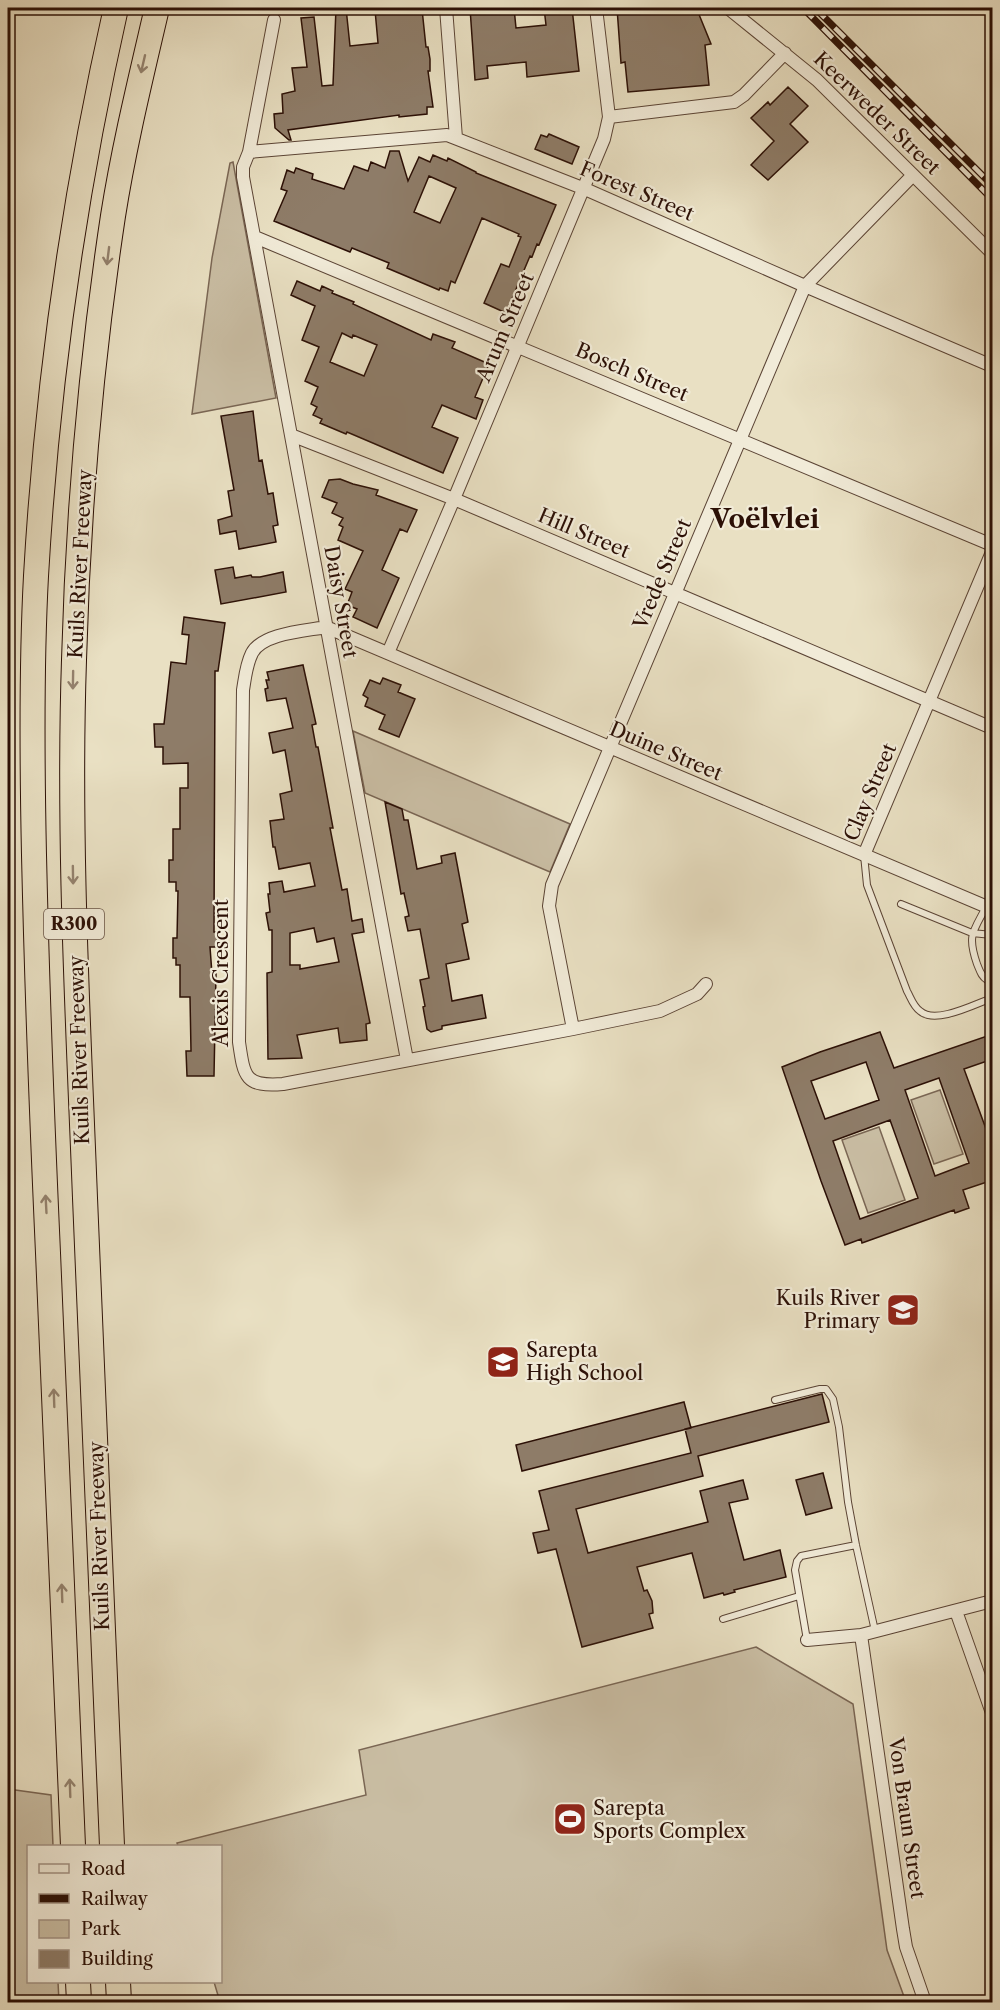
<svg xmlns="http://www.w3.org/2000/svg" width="1000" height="2010" viewBox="0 0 1000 2010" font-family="'Libre Caslon Text',serif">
<rect width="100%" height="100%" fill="#e9e0c3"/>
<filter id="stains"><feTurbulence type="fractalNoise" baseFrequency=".00333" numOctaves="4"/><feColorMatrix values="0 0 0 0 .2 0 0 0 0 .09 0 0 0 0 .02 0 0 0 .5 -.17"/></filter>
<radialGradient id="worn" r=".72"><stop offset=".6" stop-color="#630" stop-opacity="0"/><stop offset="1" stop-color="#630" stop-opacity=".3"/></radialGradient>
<path fill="#c9bda3" stroke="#7a6654" stroke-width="1.5" d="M233,162L276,398L192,414L212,258L230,163Z
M353,731L570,824L550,872L365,793Z
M940,1090L963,1154L934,1164L911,1100Z
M879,1127L905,1200L868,1213L842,1140Z
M756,1647L853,1704L887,1950L906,2002H220L214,1982H220V1846H178L177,1843L366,1795L359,1750Z
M8,1789L51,1795L53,1846H28V1982H58L59,2002H8Z"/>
<path fill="#8e7c68" stroke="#2c1006" stroke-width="1.5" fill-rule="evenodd" d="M336,8H346L350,46L378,43L375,10L393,9V11L422,9L426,47H428L430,59V71H428L433,107H427V114L399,117V115L288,130L291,140H289L275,128L274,114L283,113L282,94L295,91L292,68L307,67L301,18L314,17L322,86L333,85Z
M470,8H514L516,28L546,25L544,8H572L579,71L527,77L526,62L487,66L488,78L475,80Z
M617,8H685L686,13L698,12L711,44L705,45L709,85L628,92L625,62L621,63Z
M788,87L808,106L790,124L808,142L768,180L751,165L774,141L751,118L768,102L770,105Z
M549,134L579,147L572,164L535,149L541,135L547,137Z
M390,151H399L408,181L419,157L430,162L433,155L447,161L448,158L476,172V173L556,205L539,245L537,244L532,257L530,256L506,313L484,303L501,264L509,267L521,237L518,236L519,234L482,218L455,283L451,281L448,291L440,288L439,290L387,268L389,263L352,248L350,252L274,221L287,191L281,189L287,170L294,173L296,168L313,174L312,179L344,189L354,166L368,171L371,162L385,168ZM429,176L456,188L440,223L414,212Z
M297,281L320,291L322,286L333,291L332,293L354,302L353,304L431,340L433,334L455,342L452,348L489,364L475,397L483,400L476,419L442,405L432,427L458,438L443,473L347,432L346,434L320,423L322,419L313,415L317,407L311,404L318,387L305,381L319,347L302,340L315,306L291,295ZM342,333L352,338L353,335L377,345L364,376L330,362Z
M253,411L259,461L262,460L268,494L273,493L278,525L273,526L276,542L239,549L236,531L220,534L218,520L232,516L228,491L234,490L221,416Z
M340,479L353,484L378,490L376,495L417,510L407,532L400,529L382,570L399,578L377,628L353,617L357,609L347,605L352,592L345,589L363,551L338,540L343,527L339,525L343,518L332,513L337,503L322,497L329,480Z
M233,567L235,578L251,575L252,577H260L283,572L286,592L221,604L215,570Z
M184,617L225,623L218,671H215L214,932H217L218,947H210L212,974H216L214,1076H187L186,1051H191L190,997H180V965H176V958H173V938H177L178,891H176V882H169V860H173V829H180V788H188V763L163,764V747H155L154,724H164L171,662L186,664L189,635L182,634Z
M303,665L316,724L312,725L316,747H318L333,828H330L342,890L347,889L352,921L362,919L364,932L352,934L370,1023L366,1024L367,1040L340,1043L338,1028L297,1035L302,1058L268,1059L267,973L272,972V930H269L266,913L270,912L268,894H270L269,883L282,881L284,892L315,886L310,863L279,869L275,847H273L270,821L284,819L280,794L292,791L285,750L273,753L269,733L293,728L286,698L267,701L265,689L268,688L266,680H269L267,672ZM314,928L317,942L334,938L339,962L300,969V965H290V933Z
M383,678L401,685L398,692L415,699L399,737L379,729L385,715L365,706L368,698L363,695L370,680L380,684Z
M385,802L402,809L404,820H408L417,869L442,863L441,856L455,853L468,922L462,924L469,959L446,964L452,1001L482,995L486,1018L442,1026V1029L431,1032L427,1029L423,1007L425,1006L420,980L429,978L420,929L408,931L405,917L409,916L404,893L401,894Z
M880,1032L894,1068L993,1034V1059L964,1069L989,1137L993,1136V1180L963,1190L969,1208L955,1213L954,1210L862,1243L861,1239L845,1245L821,1181L782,1067L820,1052ZM866,1062L879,1100L825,1119L811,1081ZM939,1078L969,1163L935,1176L905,1090ZM890,1120L918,1198L860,1219L833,1141Z
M822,1394L829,1422L698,1456L703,1476L576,1509L588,1553L708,1522L700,1491L743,1480L748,1499L729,1503L744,1560L780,1550L786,1577L734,1590L735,1592L724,1595L723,1593L704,1598L692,1553L637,1567L644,1591L647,1590L652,1601L653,1613L649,1614L653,1628L582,1647L556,1549L538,1553L533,1533L549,1530L539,1491L691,1453L685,1429Z
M684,1402L691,1428L522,1471L516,1445Z
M823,1473L832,1508L806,1515L796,1480Z"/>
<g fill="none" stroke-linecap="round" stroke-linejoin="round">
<defs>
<path id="lane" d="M864,855L867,885L907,991C911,998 913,1006 920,1011C935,1025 975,1004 992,998
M901,904L972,933L992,935
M986,907C973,932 967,935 977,964C980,971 981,976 987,980L992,979
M775,1400L820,1389H826L833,1399L839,1427L848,1502L856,1545L875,1631
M723,1619L799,1596
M807,1640L795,1570L797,1561L801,1556L856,1545"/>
<path id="street" d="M446,8L456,138
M728,8L817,80L992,253
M274,20L249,152L243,167V177L407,1060
M609,117L734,102L744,95L785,53
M249,152L447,135L585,189L805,286L992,366
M255,237L992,545
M291,435L454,499L992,728
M388,653L454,499L604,139L609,117L596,8
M864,855L992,552
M706,984L697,994L660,1011L573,1029L283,1084C245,1087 244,1077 239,1042L243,690C245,678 246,665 252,653C263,633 305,631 326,627L992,909
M573,1029L549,906L552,885L805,286L913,175
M956,1611L992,1713
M861,1635L903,1929L906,1947L925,2002
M807,1640L861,1635L992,1601"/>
<path id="highway" d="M73,1846C65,1649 57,1451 48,1253C42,1120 37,988 34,855C32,762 31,669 36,576C47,385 74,194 116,8
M112,1846C103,1630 94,1414 85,1198C78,1018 68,839 74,660C78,512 91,362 113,216C124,146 141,77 157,8
M78,1982L79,2002
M118,1982L119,2002"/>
</defs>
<use href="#lane" stroke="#5b4435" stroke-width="8"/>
<use href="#street" stroke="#5b4435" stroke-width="14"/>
<use href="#highway" stroke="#2c1006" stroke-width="26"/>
<use href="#lane" stroke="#f1ebd8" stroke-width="6"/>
<use href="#street" stroke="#f1ebd8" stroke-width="12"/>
<use href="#highway" stroke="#e9e0c3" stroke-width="24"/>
<defs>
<path id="rail" d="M803,8L992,199
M815,8L992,185"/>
</defs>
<use href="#rail" stroke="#2c1006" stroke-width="7"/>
<use href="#rail" stroke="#f1ebd8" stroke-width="4.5" stroke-dasharray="14" stroke-linecap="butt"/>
</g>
<defs><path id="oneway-shaft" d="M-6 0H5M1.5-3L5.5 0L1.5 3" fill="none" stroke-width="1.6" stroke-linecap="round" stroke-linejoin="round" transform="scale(1.5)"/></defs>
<g stroke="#94826e">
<use href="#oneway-shaft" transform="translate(143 64) rotate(103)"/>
<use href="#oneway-shaft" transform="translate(108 256) rotate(97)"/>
<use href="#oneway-shaft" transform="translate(73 680) rotate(91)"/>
<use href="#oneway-shaft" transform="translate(73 875) rotate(89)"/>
<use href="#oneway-shaft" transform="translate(46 1204) rotate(-93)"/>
<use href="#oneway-shaft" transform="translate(54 1398) rotate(-92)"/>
<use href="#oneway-shaft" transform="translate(62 1593) rotate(-92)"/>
<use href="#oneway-shaft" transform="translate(70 1788) rotate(-92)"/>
</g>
<defs>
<symbol id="school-square" viewBox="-11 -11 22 22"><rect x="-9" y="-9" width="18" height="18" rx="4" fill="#8f2418" stroke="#f1ebd8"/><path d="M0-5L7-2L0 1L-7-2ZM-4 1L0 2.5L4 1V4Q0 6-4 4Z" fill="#fff"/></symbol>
<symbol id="stadium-square" viewBox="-11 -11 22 22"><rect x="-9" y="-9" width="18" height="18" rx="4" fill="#8f2418" stroke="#f1ebd8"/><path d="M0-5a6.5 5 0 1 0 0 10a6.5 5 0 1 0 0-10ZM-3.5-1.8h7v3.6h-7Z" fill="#fff"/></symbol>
</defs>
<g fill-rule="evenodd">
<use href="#school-square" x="884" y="1291" width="38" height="38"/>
<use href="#school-square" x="484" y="1343" width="38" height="38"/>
<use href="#stadium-square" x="551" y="1800" width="38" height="38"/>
</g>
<g text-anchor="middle" stroke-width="4.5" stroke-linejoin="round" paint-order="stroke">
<rect fill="#f1ebd8" stroke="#675245" stroke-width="1.5" x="44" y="909" width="60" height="30" rx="4.5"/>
<g font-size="18" font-weight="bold" fill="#2c1006">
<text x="74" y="930">R300</text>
</g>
<g font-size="20" fill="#2c1006" stroke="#f1ebd8">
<text transform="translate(877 113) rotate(44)" y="7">Keerweder Street</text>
<text transform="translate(637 191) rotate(23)" y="7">Forest Street</text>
<text transform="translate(505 327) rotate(-67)" y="7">Arum Street</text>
<text transform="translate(632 372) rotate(23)" y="7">Bosch Street</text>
<text transform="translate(584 533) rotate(23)" y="7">Hill Street</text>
<text transform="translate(80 564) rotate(-87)" y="7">Kuils River Freeway</text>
<text transform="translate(662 574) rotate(-67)" y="7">Vrede Street</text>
<text transform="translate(341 602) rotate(80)" y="7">Daisy Street</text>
<text transform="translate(666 751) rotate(23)" y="7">Duine Street</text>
<text transform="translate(870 792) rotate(-67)" y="7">Clay Street</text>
<text transform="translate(221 973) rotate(-90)" y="7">Alexis Crescent</text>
<text transform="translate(79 1050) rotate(-92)" y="7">Kuils River Freeway</text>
<text transform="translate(99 1536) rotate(-92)" y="7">Kuils River Freeway</text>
<text transform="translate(907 1818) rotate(82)" y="7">Von Braun Street</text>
</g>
<g font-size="20" fill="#2c1006" stroke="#f1ebd8" text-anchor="start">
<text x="880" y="1305" text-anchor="end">Kuils River<tspan x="880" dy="23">Primary</tspan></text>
<text x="526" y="1357">Sarepta<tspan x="526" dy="23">High School</tspan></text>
<text x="593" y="1815">Sarepta<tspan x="593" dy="23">Sports Complex</tspan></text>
</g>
<g font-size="26" font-weight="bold" fill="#2c1006" stroke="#f1ebd8">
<text x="765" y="528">Voëlvlei</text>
</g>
</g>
<rect width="1000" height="2010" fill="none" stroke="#e9e0c3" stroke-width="30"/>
<rect x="9" y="9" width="982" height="1992" fill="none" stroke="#2c1006" stroke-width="3"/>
<rect x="15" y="15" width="970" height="1980" fill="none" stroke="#2c1006" stroke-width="1.5"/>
<rect x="27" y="1845" width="195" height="138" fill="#f1ebd8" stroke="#a29384" stroke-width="1.5"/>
<rect x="39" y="1864" width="30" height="9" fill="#f1ebd8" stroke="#a29384" stroke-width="1.5"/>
<text x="81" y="1875" font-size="18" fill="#2c1006">Road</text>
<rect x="39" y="1894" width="30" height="9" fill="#2c1006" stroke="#a29384" stroke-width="1.5"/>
<text x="81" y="1905" font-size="18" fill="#2c1006">Railway</text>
<rect x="39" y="1920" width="30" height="18" fill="#c9bda3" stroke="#a29384" stroke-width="1.5"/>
<text x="81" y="1935" font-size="18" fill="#2c1006">Park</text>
<rect x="39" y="1950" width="30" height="18" fill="#8e7c68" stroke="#a29384" stroke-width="1.5"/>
<text x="81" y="1965" font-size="18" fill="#2c1006">Building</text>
<rect width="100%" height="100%" filter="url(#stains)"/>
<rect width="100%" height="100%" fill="url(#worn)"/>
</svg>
